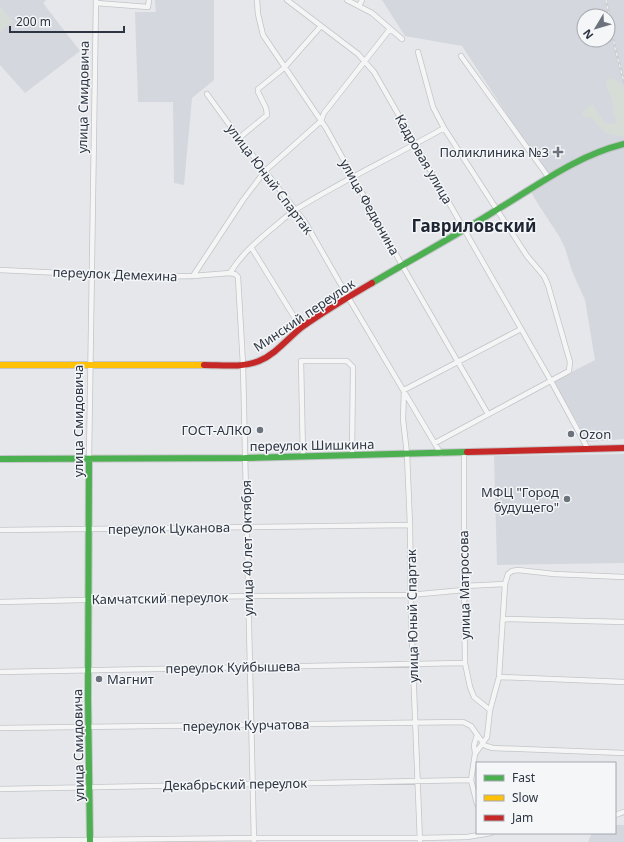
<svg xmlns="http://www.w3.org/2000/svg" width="624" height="842" viewBox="0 0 624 842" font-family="'Noto Sans',sans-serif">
<rect width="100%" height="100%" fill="#e5e7ea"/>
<path fill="#d4d7dd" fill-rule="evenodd" d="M0,0H46L43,3L80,51L25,93L0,65Z
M155,0H214V80L192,98L184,185L174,183L173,102H138L135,12H156Z
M382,0H624V439L588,442L554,381L595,360L585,300L572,271L565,248L559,236L538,204L531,192L548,177L462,46L405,36ZM584,16H608V40H584Z
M624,454V563L497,565L494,456Z
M615,825H624V842H588L592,833H615Z"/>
<path fill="#d6ddd6" d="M0,6L13,22L0,32Z
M607,79H614L624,87V136C606,136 603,131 592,118L584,117L582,112L590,105H593L605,123C610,124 615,126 617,121L614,116L612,100L606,84Z"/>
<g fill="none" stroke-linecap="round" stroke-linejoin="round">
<defs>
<path id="street" d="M257,0L258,14L263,35L326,128L402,265L488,414
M287,0L358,54L374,72L551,381L588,449
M347,0L372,13L402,39
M96,3L148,7L149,0
M359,6L362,0
M418,52L433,107L444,128L527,256L544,276L548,285L570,362L569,371L435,443
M461,56L549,178
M207,94L239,138L305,222L348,297L441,454
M239,138L267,115L266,108L258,92V89L284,68L321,26
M251,247L301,328
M0,270L144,277L193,276L230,273
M193,276L243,200L265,171L321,121L324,113L390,29
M464,453V586L465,663L470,687L474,697L490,710
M303,456L301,361H347L353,367L352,455
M89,459L96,0
M0,530L410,525
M464,586L505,584
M0,602L248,596L410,595L464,590
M503,619L624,622
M0,672L465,663
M499,677L624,682
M0,728L463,722L471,726L483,743
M483,744L486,746L493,748L624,753
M475,753L474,745L477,735
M0,789L471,780
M477,804L471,780L475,754L487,737L490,710L499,677L505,584L508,574L512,571L518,570L554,574L624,577
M615,815L624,812
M0,841L254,838H419L467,837L491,833
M254,842L243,365L238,277L235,274L230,273C241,255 253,245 269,231C278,224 286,216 295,210C343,180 395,156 444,128
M420,842L411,615L410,525L407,454L403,419L404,390L521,329"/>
<path id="fast" d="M372,283C414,258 457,235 498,209C540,184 576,156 624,144
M0,459L245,458L467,452
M89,459L88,698L90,842"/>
<path id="slow" d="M0,365H204"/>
<path id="jam" d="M204,365C221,365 242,368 259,361C276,354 288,338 302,327C325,311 348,297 372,283
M467,452L624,448"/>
</defs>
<use href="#street" stroke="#c3c5c8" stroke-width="6"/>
<use href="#fast" stroke="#c3c5c8" stroke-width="8"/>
<use href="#slow" stroke="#c3c5c8" stroke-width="8"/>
<use href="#jam" stroke="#c3c5c8" stroke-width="8"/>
<use href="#street" stroke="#f5f5f6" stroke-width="4.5"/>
<use href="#fast" stroke="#4caf50" stroke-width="6"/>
<use href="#slow" stroke="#ffc107" stroke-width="6"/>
<use href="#jam" stroke="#c62828" stroke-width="6"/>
<defs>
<path id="rail" d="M606,0L615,48L624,82"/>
</defs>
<use href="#rail" stroke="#cecfd1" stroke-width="2.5"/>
<use href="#rail" stroke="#f4f6f8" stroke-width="1" stroke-dasharray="3" stroke-linecap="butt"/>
</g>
<g fill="#6d737d" stroke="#f4f6f8" stroke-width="1.5">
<path d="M556 146h4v4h4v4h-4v4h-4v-4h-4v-4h4z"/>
<circle cx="260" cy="430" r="4"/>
<circle cx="571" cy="434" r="4"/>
<circle cx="567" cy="499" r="4"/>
<circle cx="99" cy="679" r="4"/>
</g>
<g text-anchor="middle" stroke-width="3" stroke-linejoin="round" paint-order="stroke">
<g font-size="13" fill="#2d3542" stroke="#f4f6f8">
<text transform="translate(83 97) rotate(-89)" y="5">улица Смидовича</text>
<text transform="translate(424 159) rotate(60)" y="5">Кадровая улица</text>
<text transform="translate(270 179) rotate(53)" y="5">улица Юный Спартак</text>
<text transform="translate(370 207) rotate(61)" y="5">улица Федюнина</text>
<text transform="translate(115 274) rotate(2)" y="5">переулок Демехина</text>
<text transform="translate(304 315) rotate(-34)" y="5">Минский переулок</text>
<text transform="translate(78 421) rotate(-90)" y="5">улица Смидовича</text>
<text transform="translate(312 445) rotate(-1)" y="5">переулок Шишкина</text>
<text transform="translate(169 528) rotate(-1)" y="5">переулок Цуканова</text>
<text transform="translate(247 548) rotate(-91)" y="5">улица 40 лет Октября</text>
<text transform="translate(464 585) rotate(-91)" y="5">улица Матросова</text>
<text transform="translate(160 598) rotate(-1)" y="5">Камчатский переулок</text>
<text transform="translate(412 616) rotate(-91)" y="5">улица Юный Спартак</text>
<text transform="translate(233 667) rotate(-1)" y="5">переулок Куйбышева</text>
<text transform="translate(246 725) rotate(-1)" y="5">переулок Курчатова</text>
<text transform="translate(78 745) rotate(-91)" y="5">улица Смидовича</text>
<text transform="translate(235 784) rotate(-1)" y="5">Декабрьский переулок</text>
</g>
<g font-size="13" fill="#2d3542" stroke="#f4f6f8" text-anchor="end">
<text x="549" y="157">Поликлиника №3</text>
<text x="252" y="435">ГОСТ-АЛКО</text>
<text x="579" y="439" text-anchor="start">Ozon</text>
<text x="559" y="497">МФЦ "Город<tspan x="559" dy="15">будущего"</tspan></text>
<text x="107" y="684" text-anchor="start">Магнит</text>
</g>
<g font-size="17" font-weight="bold" fill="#1f2633" stroke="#f4f6f8">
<text x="474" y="232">Гавриловский</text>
</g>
</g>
<rect x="476" y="762" width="140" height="72" fill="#f4f6f8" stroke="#a4a9af"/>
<rect x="484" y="775" width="20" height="6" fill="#4caf50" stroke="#a4a9af"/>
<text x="512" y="782" font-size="12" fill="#2d3542">Fast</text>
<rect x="484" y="795" width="20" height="6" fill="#ffc107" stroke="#a4a9af"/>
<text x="512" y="802" font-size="12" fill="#2d3542">Slow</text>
<rect x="484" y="815" width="20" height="6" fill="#c62828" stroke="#a4a9af"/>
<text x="512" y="822" font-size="12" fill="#2d3542">Jam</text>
<g transform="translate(596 28) rotate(232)"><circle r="19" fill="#f4f6f8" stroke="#a4a9af"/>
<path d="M0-3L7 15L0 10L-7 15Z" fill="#6d737d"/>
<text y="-6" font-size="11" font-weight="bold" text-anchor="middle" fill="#2d3542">N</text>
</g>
<path d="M10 26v6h114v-6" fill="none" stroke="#2d3542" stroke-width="2"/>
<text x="16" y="26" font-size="12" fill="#2d3542" stroke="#f4f6f8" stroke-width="3" paint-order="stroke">200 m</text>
</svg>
